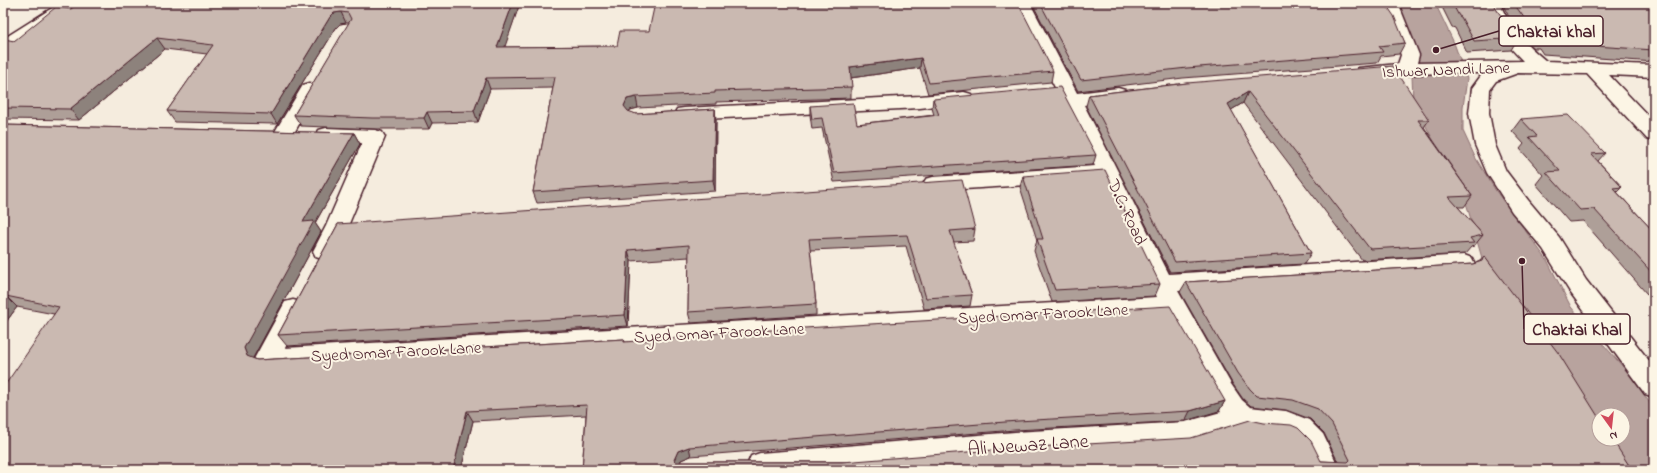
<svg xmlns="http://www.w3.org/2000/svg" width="1657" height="473" viewBox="0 0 1657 473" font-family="'Indie Flower',sans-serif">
<rect width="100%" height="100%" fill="#f5ecde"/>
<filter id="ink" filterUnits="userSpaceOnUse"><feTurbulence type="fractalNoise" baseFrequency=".025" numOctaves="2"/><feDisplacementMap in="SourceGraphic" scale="8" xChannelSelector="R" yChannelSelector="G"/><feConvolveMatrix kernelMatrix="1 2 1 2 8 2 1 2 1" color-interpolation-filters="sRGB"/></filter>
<g filter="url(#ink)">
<path fill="#b8a39e" stroke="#8c6e70" d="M1395,3H1435L1454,43L1467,79L1463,107V131L1475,157L1496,191L1547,260L1571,307L1630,375L1654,409V470H1622L1604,439H1623V415H1599V431L1484,265L1467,206L1413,101L1412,76L1416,51L1408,27Z"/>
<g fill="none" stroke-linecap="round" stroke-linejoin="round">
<defs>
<path id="minor" d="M60,3H81L78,7L9,51L3,53V39Z
M1012,3H1030L1077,93L1118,88L1125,90L1128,94L1125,98L1084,105C1113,160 1140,217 1169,274L1464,255L1472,258L1475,264L1472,270L1464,273L1178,291L1231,384L1242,400L1250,407L1286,411L1309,420L1323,434L1340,470H1314L1305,450L1291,436L1284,433L1257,431L1243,428L1185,446L1015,456L847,470H749L747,465L751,456L760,453L1015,432L1185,422L1221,412L1166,315L266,369L257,366L254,359L285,302L293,300L301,302L305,309L285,348L1157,297L1119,219L1102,180L933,191L926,189L923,184L926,179L933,177L1095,166Z
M1380,3H1398L1419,55L1417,63L1523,61C1506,44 1491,26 1482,3H1500C1509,28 1526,44 1546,61L1654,65V77L1609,75L1654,122V141L1647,139L1587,74L1518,73L1496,81L1490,89L1489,113L1495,145L1506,171L1528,200L1559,237L1586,280L1654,367V397L1645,394L1570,292L1543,249L1512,212L1487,173L1475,145L1469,113L1472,88L1483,73H1437L1365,78L1358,76L1356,72L1358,68L1398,64L1401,55Z
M310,83L317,85L319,89L294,133L291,138L284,140L277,138L274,133L303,85Z
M964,92L971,94L974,98L971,102L920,108L684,120L677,119L674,114L677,109L684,108L920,96Z
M326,128L375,130L382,132L385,137L348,226L332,257L324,260L316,257L313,251L326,226L362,143L326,142L319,140L316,135L319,130Z"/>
</defs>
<use href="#minor" stroke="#4a1f2b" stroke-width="3"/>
<use href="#minor" fill="#fcf5e5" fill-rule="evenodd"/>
</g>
<path fill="#ae9f98" stroke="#4a1f2b" d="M520,3L504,47L617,46L649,31L1053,71L1051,82L928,94L920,68L851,78V98L716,102V104L638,108L630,110L629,112L636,114L715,109L716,120L715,191L537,203L533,192L553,88L490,89L478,122L432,123L429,129H377L301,126L294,115L349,23H346L340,24L336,28L277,124L175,122L167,111L207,54L165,49L79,120L3,119V40L14,41L71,9Z
M1032,3H1388L1387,5L1405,43L1399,54L1381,56L1377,63L1183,78L1078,91Z
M1440,3H1493L1496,9L1518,38L1511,50L1467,53L1455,28L1452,27Z
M1502,3H1654V62L1543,54L1539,48H1534L1521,34L1510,19Z
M1187,83L1429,120L1424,127L1472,196L1464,207H1458L1483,235L1474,246L1471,247L1465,254L1362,260L1243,103L1231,110L1311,253L1304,264L1170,272L1086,106L1089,95Z
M933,99L1096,155L1093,165L834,182L822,128L812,129L810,115V106L857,124L934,115L932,108Z
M1521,119L1605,153L1598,161L1622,187L1617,192L1654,232V302L1583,221L1569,222L1536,184L1543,175L1520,149L1524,144L1512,131Z
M3,125L354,133L360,144L315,223L321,232L253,358L257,360L624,339L625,342L1225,401L1219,411L1185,421L1015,430L691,456L681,460L680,462L1321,461L1338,462L1324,433L1310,419L1286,410L1251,406L1243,399L1232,383L1180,292L1186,282L1473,264L1480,261L1484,256L1632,470H582L586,415L473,421L461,470H3L54,314L17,307L3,326Z
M1023,176L1160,284L1155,296L1052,302L1034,251L1037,240L1020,187Z
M338,224L975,229L973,241L953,242L972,295L970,306L924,309L906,246L810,250L816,304V315L691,323L688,312L689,257L631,261L628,326L287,346L278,335Z"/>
<path fill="#8d827c" stroke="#4a1f2b" d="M513,3H520L501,58L497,47Z
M341,12L346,23L340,24L336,28L277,124L271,114L330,17L334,13Z
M157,38L165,49L79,120L70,109Z
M921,58L920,68L850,78V67Z
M486,78L490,89L478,122L474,111Z
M1248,92L1243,103L1223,115L1228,104Z
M636,97L638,108L630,110L627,117L624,106L627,99Z
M715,109L716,120L715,191L713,180Z
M427,112L432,123L429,129L424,118Z
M354,133L360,144L315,223L321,232L253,358L256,367L247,356L244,348L303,222Z
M628,250L631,261L628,326L625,315Z
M6,296L17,307L3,326V300Z
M1225,401L1219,411L1185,421L1190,411Z
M467,411L473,421L461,470H453Z
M689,447L691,456L681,460L677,469L674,460L678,451Z"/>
<path fill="#cab9b1" stroke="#4a1f2b" d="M78,3H513L497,47L617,46L620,31H649L655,3H1018L1053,71L929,83L921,58L850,67L852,87L715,91V93L636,97L627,99L624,106L628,111L636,114L715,109L713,180L533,192L555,77L486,78L474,111L427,112L424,118H372L294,115L351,19L348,13L341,12L334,13L330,17L271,114L167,111L213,45L157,38L70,109L3,108V40L5,39L14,41L56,7L71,9Z
M1040,3H1385L1394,16L1405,43L1379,46L1383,52L1187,68L1081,80Z
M1452,3H1493L1496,9L1518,38L1474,41L1461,17L1459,16Z
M1514,3H1654V50L1551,43L1547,37H1542L1528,23L1517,8Z
M1393,66L1429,120H1418L1472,196L1449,197L1483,235L1470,238L1474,243L1370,249L1248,92L1228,104L1311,253L1175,262L1089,95L1187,83Z
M1060,87L1096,155L834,173L822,118L812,119L810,106L853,103L857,124L939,115L933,99Z
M1568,115L1605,153L1591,154L1622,187L1613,188L1654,232V275L1594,209L1580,210L1546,172L1560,171L1529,137L1537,136L1521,119Z
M3,125L354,133L303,222L314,221L244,348L247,356L257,360L624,339V342L688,337V335L1170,306L1225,401L1190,411L1018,421L689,447L678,451L674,460L676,462H842L1018,448L1191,438L1250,420L1264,423L1291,425L1298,428L1311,441L1321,461L1348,462L1350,460L1332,424L1318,409L1293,400L1257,396L1250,389L1238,373L1186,282L1473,264L1482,261L1484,256L1559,354L1599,418V439H1612L1632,470H582L587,405L467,411L453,470H3V388L59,307L6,296L3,300Z
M1105,170L1160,284L1055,290L1037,239H1043L1023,176Z
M962,180L975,229L950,231L972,295L926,298L907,235L809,239L816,304L688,312L689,245L628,250L625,315L278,335L338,224Z"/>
</g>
<g text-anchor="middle" stroke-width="4" stroke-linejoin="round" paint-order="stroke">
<g font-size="17" fill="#4a1f2b" stroke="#fcf5e5">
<text transform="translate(1446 69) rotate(-2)" y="6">Ishwar Nandi Lane</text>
<text transform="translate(1128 212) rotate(65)" y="6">D.C. Road</text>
<text transform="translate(1043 313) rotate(-3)" y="6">Syed Omar Farook Lane</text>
<text transform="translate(719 332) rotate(-3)" y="6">Syed Omar Farook Lane</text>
<text transform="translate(396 351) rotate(-3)" y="6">Syed Omar Farook Lane</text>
</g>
<g font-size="20" fill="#4a1f2b" stroke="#fcf5e5">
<text transform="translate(1028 444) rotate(-4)" y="7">Ali Newaz Lane</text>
</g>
</g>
<path fill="none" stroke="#4a1f2b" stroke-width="1.5" d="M1436 50L1499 31M1522 261L1524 329"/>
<g fill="#4a1f2b" stroke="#fcf5e5" stroke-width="1.5">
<circle cx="1436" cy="50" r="4"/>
<circle cx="1522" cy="261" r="4"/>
</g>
<g fill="#fcf5e5" stroke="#4a1f2b" stroke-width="1.5">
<rect x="1499" y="16" width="104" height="30" rx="4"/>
<rect x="1524" y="314" width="106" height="30" rx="4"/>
</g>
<g font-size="18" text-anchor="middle" font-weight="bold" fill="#4a1f2b">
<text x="1551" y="37">Chaktai khal</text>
<text x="1577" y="335">Chaktai Khal</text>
</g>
<rect width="1657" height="473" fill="none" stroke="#fcf5e5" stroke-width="16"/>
<rect x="8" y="8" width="1641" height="457" fill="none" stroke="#4a1f2b" stroke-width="1.5" filter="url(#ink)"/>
<g transform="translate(1611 427) rotate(165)"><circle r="19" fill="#fcf5e5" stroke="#b59f9b"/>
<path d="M0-3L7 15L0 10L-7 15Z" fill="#d1495b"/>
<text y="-6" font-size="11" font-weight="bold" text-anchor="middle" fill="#4a1f2b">N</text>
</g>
</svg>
